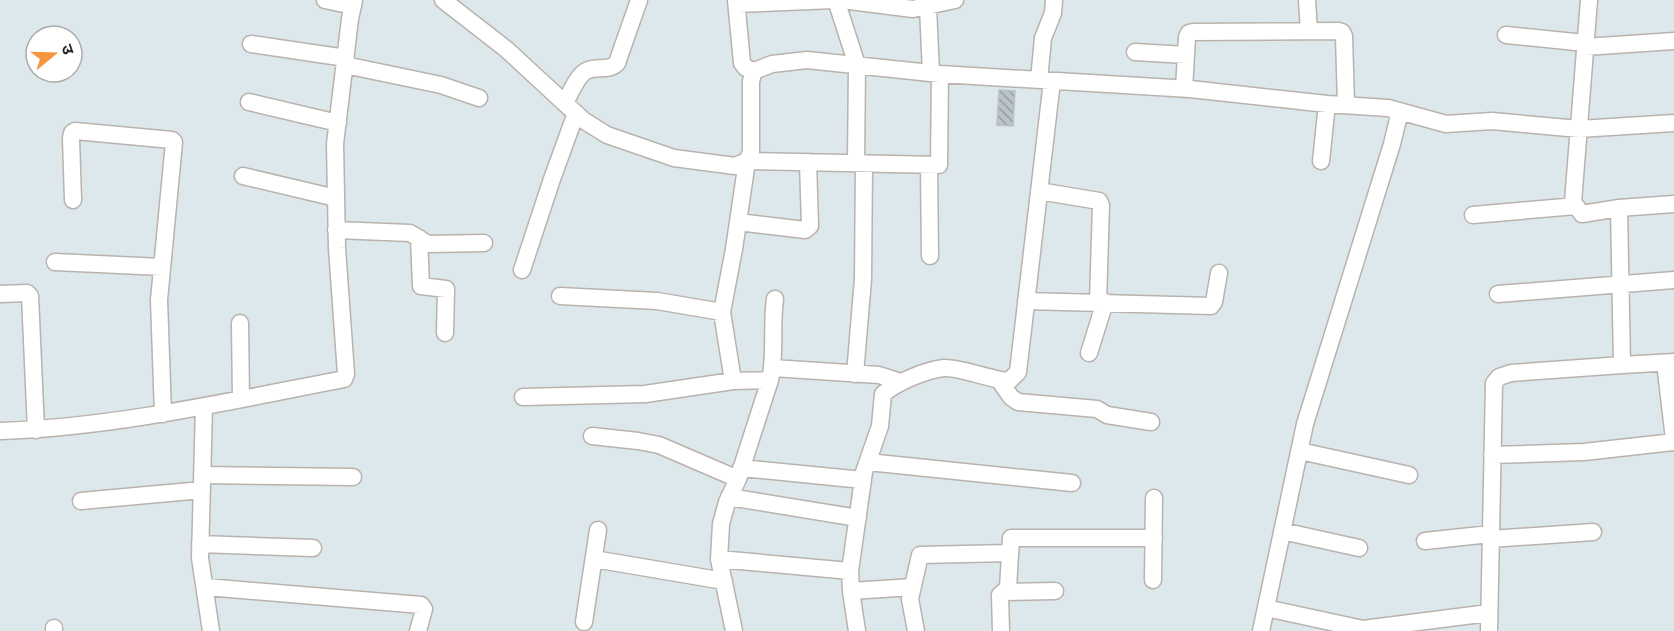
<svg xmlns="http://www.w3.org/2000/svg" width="1674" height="631" viewBox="0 0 1674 631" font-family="Figtree,'Noto Sans Devanagari',sans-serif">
<defs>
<pattern id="building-back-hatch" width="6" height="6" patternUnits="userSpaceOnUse" patternTransform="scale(1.5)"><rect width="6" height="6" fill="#bcc3c7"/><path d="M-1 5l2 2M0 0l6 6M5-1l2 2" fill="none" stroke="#999fa2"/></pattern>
</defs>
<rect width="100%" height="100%" fill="#dce8ec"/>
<path fill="url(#building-back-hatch)" stroke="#b6c2c7" stroke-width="1.5" d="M999,90L1015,91L1013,126L997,125Z"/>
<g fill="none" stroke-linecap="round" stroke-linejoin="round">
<defs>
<path id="minor" d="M325,0L353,6
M443,0L506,49L583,120L607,135L674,158L735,166L747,161L751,152V81L754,71L772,64L807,60L940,74L1190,89L1327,104L1388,108L1446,124L1492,121L1579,129L1674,123
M736,0L742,63L746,68L754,71
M836,0L857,65L856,163
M842,0L913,9L955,0
M1307,0L1309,31
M737,4L833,0
M928,7L931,73
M1506,35L1585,43
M251,44L346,58
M1585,47L1674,41
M1135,52L1186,55
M345,65L441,85L479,98
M1039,80L1043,38L1053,13L1054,0
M1184,89L1187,37L1189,33L1193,32L1339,31L1342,32L1344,36L1346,105
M249,102L338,123
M565,103C570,94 577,76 586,71C596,65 609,72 617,63L639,0
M1321,161L1327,104
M929,165L930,256
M243,176L336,198
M1039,191L1099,201L1101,205L1098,302
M73,200L71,138L72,133L75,131L172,140L174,142L159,300L163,414
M1619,208L1674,204
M1473,215L1576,206
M738,222L805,230L810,226L808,162
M336,230L410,233L428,244L484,243
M419,238L421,286L446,289L445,333
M55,262L162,267
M522,270L552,179L576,113
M0,294L27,293L30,296L36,430
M1498,294L1674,280
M560,296L657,301L722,312
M1026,301L1211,306L1214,302L1219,273
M240,323L241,399
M1089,353L1105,302
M1665,363L1674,439
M1622,365L1674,362
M773,368L879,375L901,382
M855,374L863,279L864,163
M999,380L1011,397L1018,402L1097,409L1107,415L1151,422
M733,381L722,312L734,249L747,161L939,165L940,74
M523,397L645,394L733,381L770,380
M204,407L200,558L211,631
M0,431C116,427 230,401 344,379L346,374L337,248L335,144L350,19L354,0
M592,436L638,441L659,445L738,479
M1300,451L1409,475
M1492,455L1584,452L1674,442
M868,462L1072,483
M741,468L863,480
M202,475L353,477
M729,497L858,518
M81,501L202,490
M1282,531L1359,548
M1490,539L1593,532
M1425,541L1490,534
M200,544L313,548
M594,559L724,581
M719,559L850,571
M1153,580L1154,498
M206,587L421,605L424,609L418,631
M851,591L913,587
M1005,592L1055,591
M1266,608L1363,629L1489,613
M584,622L598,530
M54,628V631
M734,631L719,559L721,524L727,502L738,479L770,380C776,354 771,326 775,299
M857,631L851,591L850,571L864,472L880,426L883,394C897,382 926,370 944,368C961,367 990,380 1009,381L1018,372L1052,81
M916,631L910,599L920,555L1009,553
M1001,631L1000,595L1008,588L1011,538H1154
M1261,631L1305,424L1392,144L1400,111
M1489,631L1494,383L1499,377L1511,373L1622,365L1619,208L1582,214L1573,202L1589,0"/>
</defs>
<use href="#minor" stroke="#bab2ac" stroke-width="19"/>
<use href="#minor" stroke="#fff" stroke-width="16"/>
</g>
<g transform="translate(54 54) rotate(71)"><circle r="28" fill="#ffffff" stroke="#aaaaaa" stroke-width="1.5"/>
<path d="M0-4.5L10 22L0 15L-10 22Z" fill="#f5963f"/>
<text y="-9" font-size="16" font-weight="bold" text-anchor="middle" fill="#2a2a2a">उ</text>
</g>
</svg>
